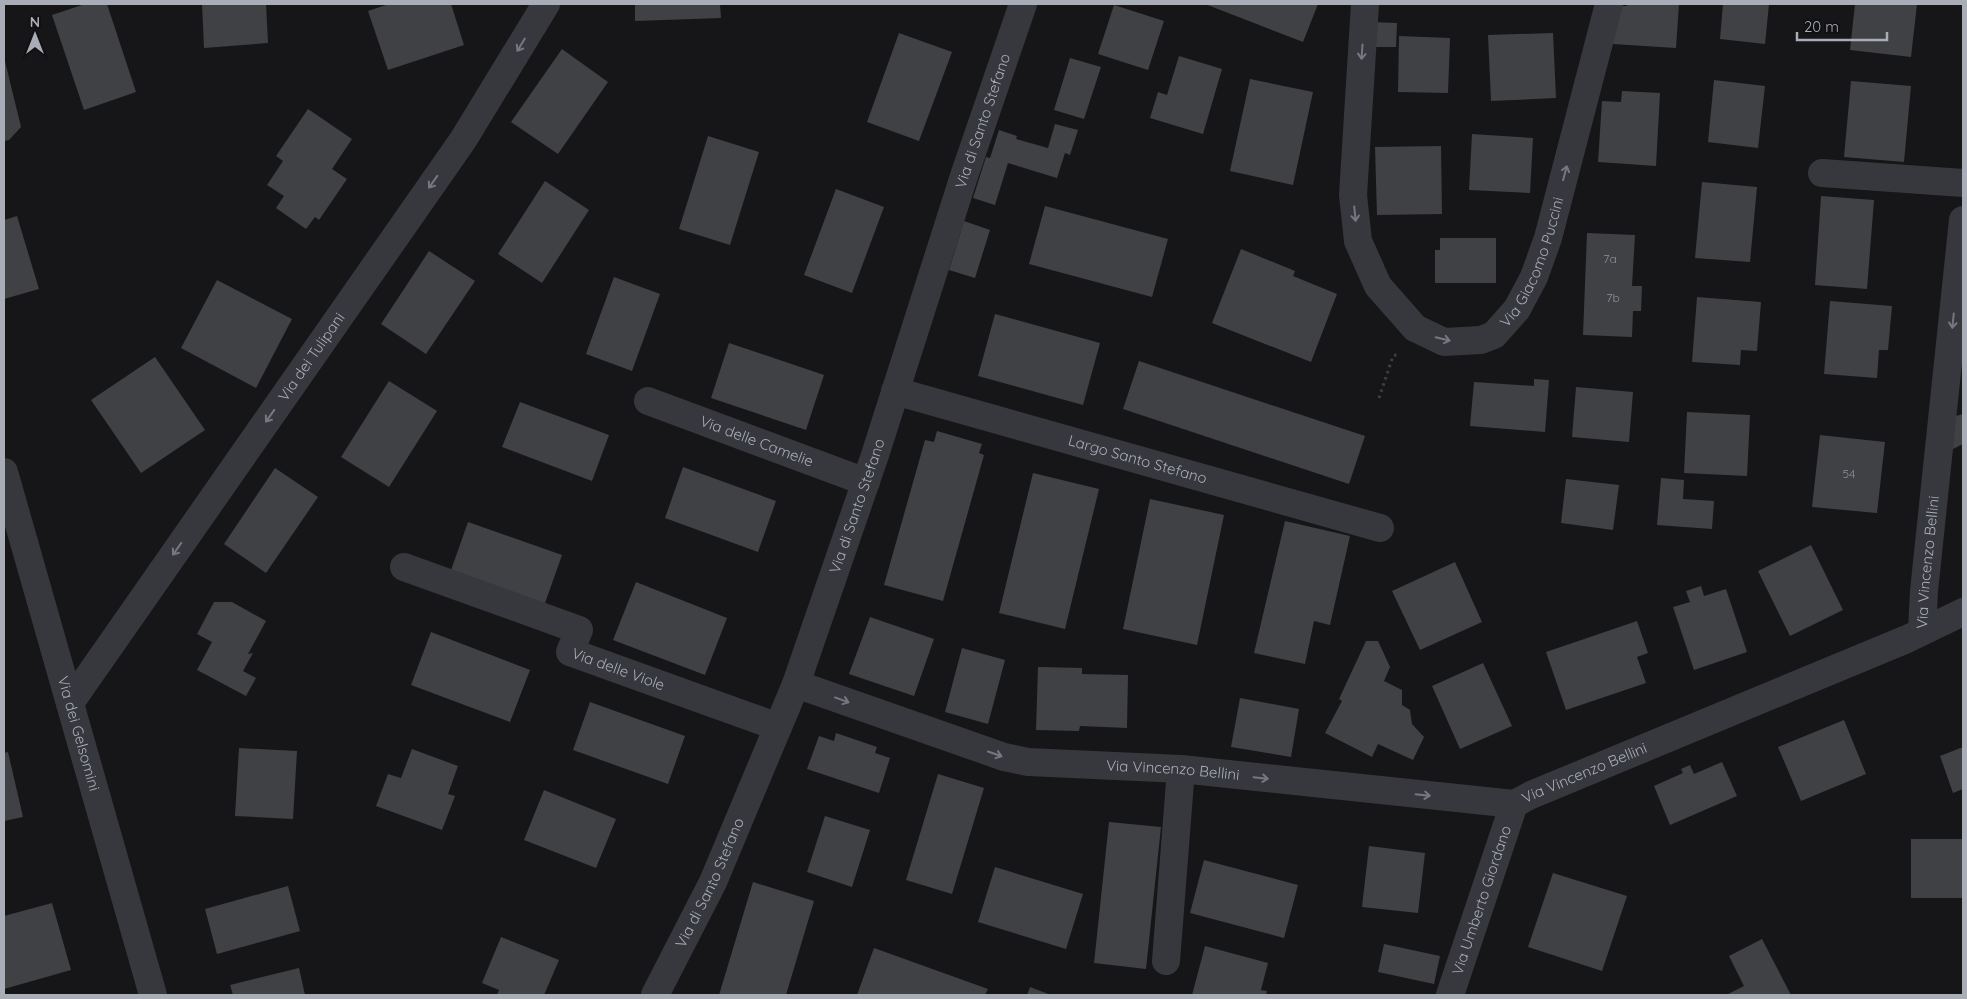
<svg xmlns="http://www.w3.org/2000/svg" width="1967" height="999" viewBox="0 0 1967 999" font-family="Quicksand,sans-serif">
<rect width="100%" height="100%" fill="#161618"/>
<path fill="#404145" d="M85,4H107L136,92L84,110L52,15Z
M202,4H266L268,43L204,48Z
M389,4H451L464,45L388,70L368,11Z
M635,4H720L721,18L635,21Z
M1205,4H1318L1303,42Z
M1627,4H1679L1676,48L1613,44L1615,13L1621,6H1627Z
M1723,4H1769L1765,44L1720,39Z
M1855,4H1917L1911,57L1850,50Z
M1114,5L1164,21L1148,70L1098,54Z
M1372,22L1397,23L1396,47H1371Z
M899,33L952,52L919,141L867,122Z
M1553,33L1556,98L1491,101L1488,35Z
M1399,36L1450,38L1448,93L1398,92Z
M562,49L608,82L558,154L511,122Z
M1179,56L1222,69L1203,134L1150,118L1158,92L1167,95Z
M4,57L21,127L9,140L4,141Z
M1070,58L1101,67L1084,119L1054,110Z
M1250,79L1313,92L1293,185L1230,171Z
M1714,80L1765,86L1758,148L1708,142Z
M1851,81L1911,86L1904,162L1844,157Z
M1622,91L1660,93L1656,166L1598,162L1602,101L1621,102Z
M308,109L352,139L332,169L347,179L319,220L315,217L306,229L276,208L284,196L267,185L283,161L276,156Z
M1055,124L1078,130L1070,155L1065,153L1057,178L1008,163L995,205L973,198L986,157L990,158L999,130L1017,136L1016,139L1048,148Z
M1472,134L1533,138L1530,193L1469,190Z
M708,136L759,152L730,245L679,229Z
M1441,146L1442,214L1377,215L1375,147Z
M545,181L589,210L542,283L498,254Z
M1702,182L1757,187L1750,262L1695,258Z
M836,189L884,207L852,293L804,275Z
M1821,196L1874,200L1867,289L1815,285Z
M1045,206L1168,239L1152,297L1029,264Z
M17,216L39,289L4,299V220Z
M964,221L990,230L975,278L949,270Z
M1587,233L1635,235L1632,286H1642L1641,311H1633L1632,337L1583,335Z
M1440,238H1496V283H1435V250H1440Z
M1241,249L1295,271L1293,276L1337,294L1311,362L1212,323Z
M429,251L475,281L426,354L381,324Z
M614,277L660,294L632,371L586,354Z
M217,280L292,319L256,388L181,348Z
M1697,297L1761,302L1757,351L1741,350L1740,365L1692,362Z
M1830,301L1892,306L1888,350H1879L1877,378L1824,374Z
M995,314L1100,343L1083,405L978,376Z
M729,343L824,375L806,430L711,398Z
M155,357L205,430L141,473L91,400Z
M1139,361L1365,436L1349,484L1123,409Z
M1534,379L1549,380L1545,432L1470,426L1474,382L1534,386Z
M389,381L437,411L389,487L341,457Z
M1576,387L1633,392L1629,442L1572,437Z
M520,402L609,435L592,481L502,447Z
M1687,412L1750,415L1747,476L1684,473Z
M1963,414V444L1949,451L1952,417Z
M937,431L982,444L979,453L984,455L943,601L884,585L925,440L934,442Z
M1820,435L1885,442L1877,513L1812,507Z
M683,467L776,501L758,552L665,518Z
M275,468L318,497L266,573L224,544Z
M1033,473L1099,489L1065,629L999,613Z
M1661,478L1684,480L1683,499L1714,501L1712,529L1657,525Z
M1566,479L1619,485L1613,530L1561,523Z
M1150,499L1224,515L1197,645L1123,629Z
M1285,521L1350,536L1330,625L1314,621L1305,664L1254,653Z
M468,522L562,555L544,606L450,573Z
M1811,545L1843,610L1790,636L1758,571Z
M1455,562L1482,622L1420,650L1392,591Z
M636,582L727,618L705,675L613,640Z
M1701,586L1704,596L1726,589L1747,652L1694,670L1673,607L1690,602L1686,591Z
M214,602H232L266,621L248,654L253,653L243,671L256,678L246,696L197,670L212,642L197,634Z
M870,617L934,639L914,696L849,674Z
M1637,621L1648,653L1637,657L1646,683L1566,710L1546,652Z
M431,632L530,670L510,722L411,685Z
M1366,641H1378L1390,667L1384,681L1402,690V705L1410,710L1412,724L1424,737L1413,760L1378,744L1372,757L1325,733L1342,701L1339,699Z
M962,648L1005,660L988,724L945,712Z
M1483,663L1512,726L1460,749L1432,686Z
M1038,667L1082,668V674L1128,675L1127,728L1080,726L1079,731L1036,730Z
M1240,698L1299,709L1291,757L1231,747Z
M590,702L685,736L668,784L573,750Z
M1844,720L1866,774L1801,801L1778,747Z
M836,733L877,747L875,753L890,758L879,793L807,769L819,736L834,741Z
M1963,747V789L1953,793L1940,756Z
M239,748L297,751L293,819L235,816Z
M412,749L458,766L448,794L455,796L442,830L376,806L388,774L401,778Z
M8,752L23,817L4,821V753Z
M1722,762L1737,796L1670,825L1654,786L1683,773L1681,769L1690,765L1694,774Z
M938,774L984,788L952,894L906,880Z
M544,790L616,819L596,868L524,840Z
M825,816L870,830L852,887L807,872Z
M1109,822L1161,827L1146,969L1094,963Z
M1911,839H1963V898H1911Z
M1369,846L1425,853L1418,913L1362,907Z
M1204,860L1298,885L1284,938L1190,913Z
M995,867L1083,894L1066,949L978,922Z
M1553,873L1627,896L1602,971L1528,947Z
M753,882L814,901L786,995H719Z
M288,886L300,931L217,954L205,909Z
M52,903L71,970L4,989V916Z
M501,937L559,960L544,995H497L499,990L482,983Z
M1762,939L1791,995H1726L1744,986L1729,956Z
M1384,944L1440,956L1434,984L1378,972Z
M1205,946L1268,963L1261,990L1267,991L1266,995H1192Z
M874,948L988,989L985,995H857Z
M299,968L305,995H233L230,985Z
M1030,987L1051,995H1027Z"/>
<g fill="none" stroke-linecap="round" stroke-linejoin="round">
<path stroke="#3d3f44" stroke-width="3" stroke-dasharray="2.5 4" stroke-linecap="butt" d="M1379,398L1393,356L1400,353"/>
<g stroke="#37383d" stroke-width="28">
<path id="s1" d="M1365,4L1353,195L1358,241L1378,286L1415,328L1444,342L1481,340L1494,335L1517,309L1534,277L1548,238L1609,4"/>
<path d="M1822,173L1963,183"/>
<path id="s2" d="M895,391L1380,528"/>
<path id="s3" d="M648,401L866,482"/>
<path id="s4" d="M4,472L153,995"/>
<path id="s5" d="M404,567L579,630L570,652L778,727"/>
<path id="s6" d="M1922,631L1924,591L1963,220"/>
<path id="s7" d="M796,684L1004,757L1028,762L1181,769L1514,804L1531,795L1907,639L1963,612"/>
<path id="s8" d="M70,703L463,140L546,4"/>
<path d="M1166,961L1181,769"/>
<path id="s9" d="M655,995L713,882L796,684L875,455L964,176L1023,4"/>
<path id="s10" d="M1450,995L1514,804"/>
</g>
</g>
<defs><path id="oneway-shaft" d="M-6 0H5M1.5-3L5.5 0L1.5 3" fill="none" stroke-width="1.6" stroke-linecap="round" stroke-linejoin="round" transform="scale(1.25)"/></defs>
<g stroke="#757881">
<use href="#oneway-shaft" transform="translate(521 45) rotate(121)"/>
<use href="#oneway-shaft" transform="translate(1362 52) rotate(94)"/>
<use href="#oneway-shaft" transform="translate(1565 173) rotate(-75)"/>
<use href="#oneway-shaft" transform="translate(433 182) rotate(125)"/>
<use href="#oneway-shaft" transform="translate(1355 214) rotate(84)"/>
<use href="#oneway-shaft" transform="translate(1953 321) rotate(96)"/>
<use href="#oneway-shaft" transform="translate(1443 339) rotate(14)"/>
<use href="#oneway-shaft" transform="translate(270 416) rotate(125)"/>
<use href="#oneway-shaft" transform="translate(177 549) rotate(125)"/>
<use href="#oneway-shaft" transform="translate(842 700) rotate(20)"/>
<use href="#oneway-shaft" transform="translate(995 754) rotate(19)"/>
<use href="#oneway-shaft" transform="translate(1261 778) rotate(6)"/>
<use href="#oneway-shaft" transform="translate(1423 795) rotate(6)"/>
</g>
<g text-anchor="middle" stroke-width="4" stroke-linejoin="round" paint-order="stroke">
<g font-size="12" fill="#8e929b">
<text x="1610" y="263">7a</text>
<text x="1613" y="302">7b</text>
<text x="1849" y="478">54</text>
</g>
<g font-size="15" fill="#a8adb8" stroke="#111113">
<text dy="5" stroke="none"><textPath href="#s9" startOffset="935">Via di Santo Stefano</textPath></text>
<text dy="5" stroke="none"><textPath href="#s1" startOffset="510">Via Giacomo Puccini</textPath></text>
<text dy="5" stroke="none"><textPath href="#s8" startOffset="422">Via dei Tulipani</textPath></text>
<text dy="5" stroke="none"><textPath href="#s3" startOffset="116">Via delle Camelie</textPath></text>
<text dy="5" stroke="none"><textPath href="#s2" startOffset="252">Largo Santo Stefano</textPath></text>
<text dy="5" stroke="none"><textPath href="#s9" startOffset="530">Via di Santo Stefano</textPath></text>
<text dy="5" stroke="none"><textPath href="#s6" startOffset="69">Via Vincenzo Bellini</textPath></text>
<text dy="5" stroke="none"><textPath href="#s5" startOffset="261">Via delle Viole</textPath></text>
<text dy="5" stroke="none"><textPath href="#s4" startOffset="272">Via dei Gelsomini</textPath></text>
<text dy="5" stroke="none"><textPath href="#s7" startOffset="390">Via Vincenzo Bellini</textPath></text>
<text dy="5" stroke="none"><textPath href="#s7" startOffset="810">Via Vincenzo Bellini</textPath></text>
<text dy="5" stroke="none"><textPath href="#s9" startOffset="125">Via di Santo Stefano</textPath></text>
<text dy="5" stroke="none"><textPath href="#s10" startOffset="100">Via Umberto Giordano</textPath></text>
</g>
</g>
<rect width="1967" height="999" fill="none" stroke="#a8adb8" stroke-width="10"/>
<g transform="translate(35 35)" stroke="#111113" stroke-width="4" paint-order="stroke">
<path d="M0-4L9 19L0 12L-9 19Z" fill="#a8adb8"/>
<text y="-8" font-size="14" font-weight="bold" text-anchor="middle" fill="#a8adb8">N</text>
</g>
<path d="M1797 32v8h90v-8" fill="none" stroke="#a8adb8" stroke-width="2.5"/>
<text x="1804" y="32" font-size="15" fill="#a8adb8" stroke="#111113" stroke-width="4" paint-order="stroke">20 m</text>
</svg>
